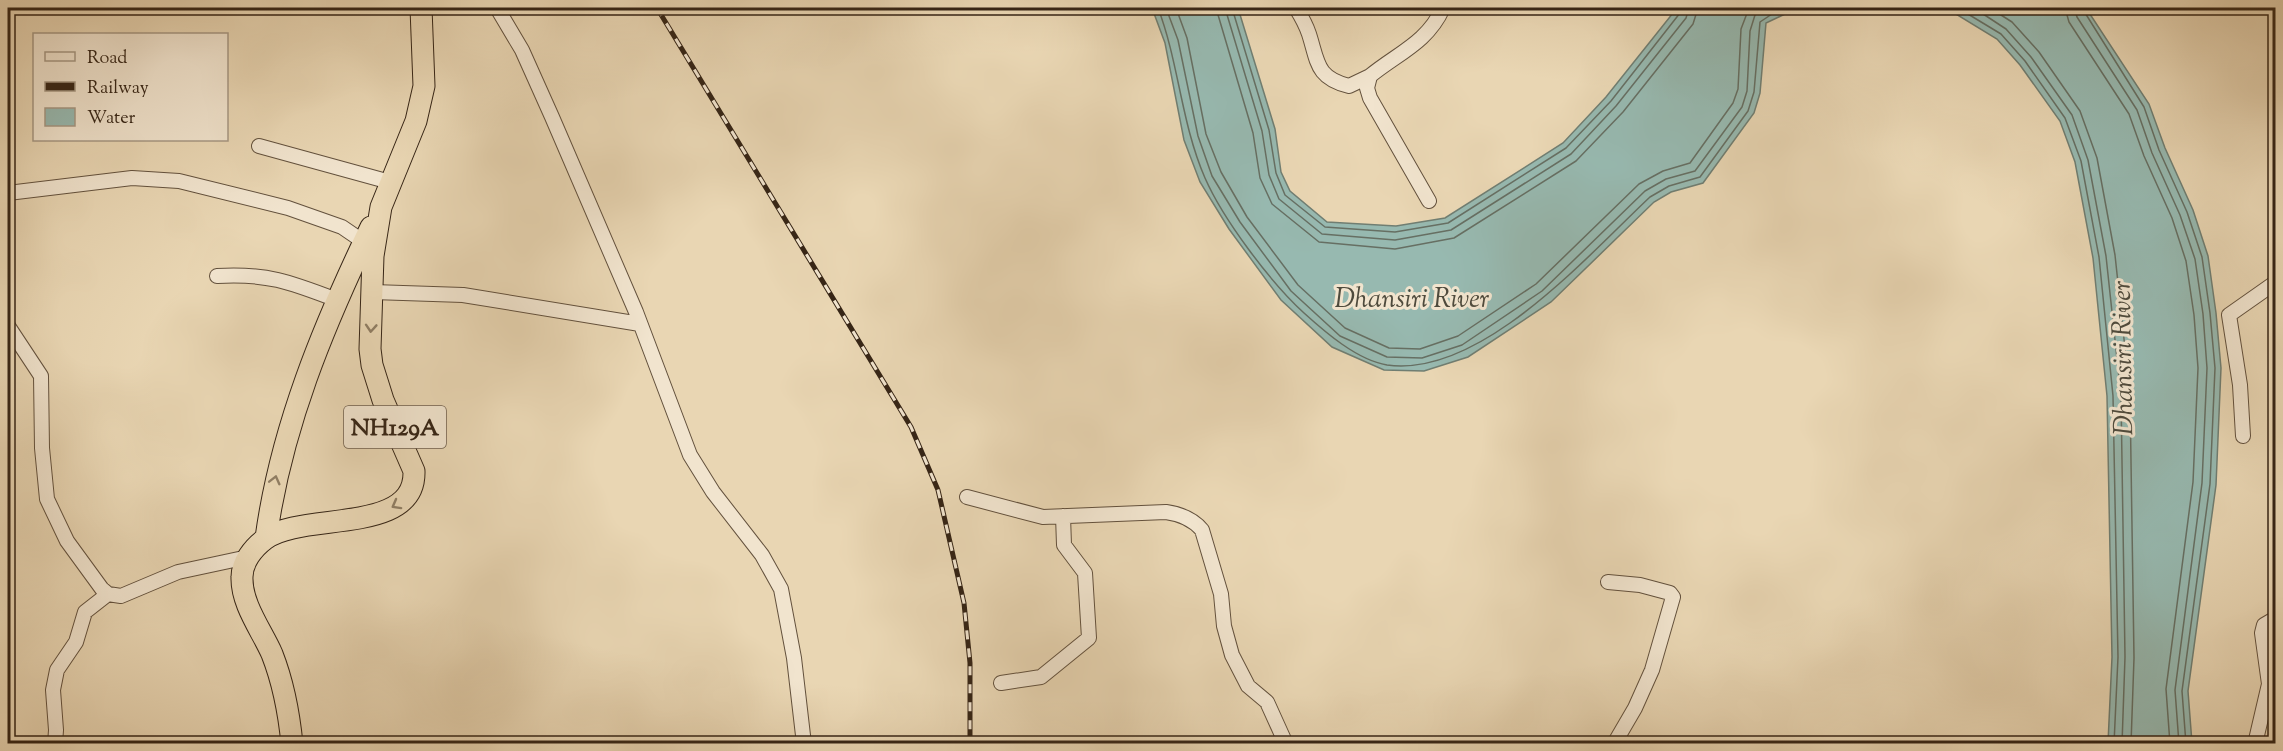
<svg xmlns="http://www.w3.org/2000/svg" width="2283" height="751" viewBox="0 0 2283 751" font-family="'Sorts Mill Goudy',serif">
<rect width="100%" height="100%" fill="#e9d6b3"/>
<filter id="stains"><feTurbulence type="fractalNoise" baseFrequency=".00333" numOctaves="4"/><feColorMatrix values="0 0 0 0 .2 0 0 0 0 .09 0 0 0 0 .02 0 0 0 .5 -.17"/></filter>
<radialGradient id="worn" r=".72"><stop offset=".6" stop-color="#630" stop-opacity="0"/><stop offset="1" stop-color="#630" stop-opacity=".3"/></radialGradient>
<path fill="#97b9b0" stroke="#707e72" stroke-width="1.5" d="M1152,8H1238L1275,129L1281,172L1290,191L1327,222L1396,226L1445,218L1563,143L1606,97L1677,8H1798L1766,23L1760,93L1754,113L1703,183L1671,192L1654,202L1551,302L1468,357L1424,371L1384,370L1332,347L1281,300L1229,229L1200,182L1184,140L1165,43Z
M1946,8H2086L2149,104L2165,148L2193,210L2208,256L2216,313L2221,368L2216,485L2188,691L2192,743H2108L2112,657L2107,396L2093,258L2075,162L2060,121L2020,65L1997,39Z"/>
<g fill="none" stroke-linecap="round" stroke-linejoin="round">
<path stroke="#666f63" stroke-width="1.5" d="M1158,8C1179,63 1181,123 1205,178C1223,219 1270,282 1304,313C1325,332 1357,360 1387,365C1481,378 1587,256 1650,197L1669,186L1700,177L1748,111L1754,92L1760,22L1781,8
M1166,8L1178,40L1198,136L1212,176L1240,222L1291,291L1340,336L1387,357L1422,358L1462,345L1542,291L1645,191L1666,179L1695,171L1742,107L1747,91L1750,31L1755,15L1766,8
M1176,8L1187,38L1206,134L1221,172L1247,217L1298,285L1345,328L1389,348L1420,349L1458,336L1536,284L1639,184L1663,171L1690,163L1733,103L1738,89L1741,29L1749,8
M1216,8L1253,133L1260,178L1272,204L1319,242L1395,249L1454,238L1576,161L1623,112L1693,24L1698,8
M1225,8L1262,131L1269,175L1279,199L1322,234L1395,240L1451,230L1571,154L1616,106L1686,18L1689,8
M1232,8L1269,130L1276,173L1285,195L1325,227L1395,232L1448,223L1566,148L1611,101L1680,13L1681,8
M1958,8L2001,34L2025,61L2065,118L2081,161L2099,257L2113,396L2118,657L2114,744
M1974,8L2006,29L2031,57L2072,115L2088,160L2106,256L2121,396L2125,657L2122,744
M1990,8L2012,22L2039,52L2080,111L2097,158L2115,255L2130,395L2134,658L2131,744
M2065,8L2069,22L2129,114L2144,156L2172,218L2186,261L2194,315L2198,368L2193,482L2166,689L2170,744
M2074,8L2077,17L2137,110L2152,153L2180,215L2195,259L2203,314L2207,368L2202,483L2175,690L2179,744
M2082,8L2144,107L2159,150L2187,212L2202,257L2210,313L2215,368L2210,484L2182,691L2186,744"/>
<defs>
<path id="minor" d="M497,8L522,50L552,117L636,312L690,455L713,492L762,555L781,589L794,658L804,744
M1296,8C1301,16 1306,25 1309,34C1318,62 1316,78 1349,86L1370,76
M259,146L390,182
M8,193L132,178L179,181L288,208L342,227L364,242
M1429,201L1370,98L1367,88L1370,76C1398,53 1427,43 1443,8
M217,276C267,273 290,282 337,300
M373,292L463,295L640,324
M8,326L41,376L42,448L47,499L67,541L102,589L108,594L121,596L178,572L248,557
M2243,436L2240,385L2229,315L2276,282
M967,497L1043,517L1166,512C1180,514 1193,519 1202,530L1221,594L1224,626L1232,655L1248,686L1267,702L1286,744
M1608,582L1640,585L1670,593L1673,597L1652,670L1635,708L1614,744
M1001,683L1041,677L1089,638L1085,573L1064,545L1063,516
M55,744L56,730L53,690L57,670L76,642L85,612L108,594
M2255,744L2269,684L2262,633L2264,625L2276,618"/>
<path id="highway" d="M266,538C281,428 323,327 371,227
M292,744C289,713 283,682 272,654C262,631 241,604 242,577C242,562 253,548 265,539C302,511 416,536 414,471L383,400L372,365L370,349L373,256L381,207L416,121L424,86L421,8"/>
</defs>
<use href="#minor" stroke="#63513d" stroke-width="16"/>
<use href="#highway" stroke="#362516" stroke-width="23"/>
<use href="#minor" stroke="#f1e4ce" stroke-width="14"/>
<use href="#highway" stroke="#e9d6b3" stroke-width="21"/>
<defs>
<path id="rail" d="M657,8L911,427L938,490L964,603L970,663V744"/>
</defs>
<use href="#rail" stroke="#362516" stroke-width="5"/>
<use href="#rail" stroke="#f1e4ce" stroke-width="3" stroke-dasharray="9" stroke-linecap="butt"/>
</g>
<defs><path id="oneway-chevron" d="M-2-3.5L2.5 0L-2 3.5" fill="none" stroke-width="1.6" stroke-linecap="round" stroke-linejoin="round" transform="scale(1.5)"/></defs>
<g stroke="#907e64">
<use href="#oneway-chevron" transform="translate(371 328) rotate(94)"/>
<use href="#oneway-chevron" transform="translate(275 480) rotate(-76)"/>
<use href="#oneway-chevron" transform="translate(396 505) rotate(151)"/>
</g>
<g text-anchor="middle" stroke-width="6" stroke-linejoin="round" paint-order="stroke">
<rect fill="#f1e4ce" stroke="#6e5e4d" stroke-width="1.5" x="344" y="406" width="102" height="42" rx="4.5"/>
<g font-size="24" font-weight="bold" fill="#362516">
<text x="395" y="435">NH129A</text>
</g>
<g font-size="27" font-style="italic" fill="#4e4a3c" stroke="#f1e4ce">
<text x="1412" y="307">Dhansiri River</text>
<text transform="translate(2122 358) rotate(-91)" y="9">Dhansiri River</text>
</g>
</g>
<rect width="2283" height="751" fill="none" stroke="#e9d6b3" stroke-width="30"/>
<rect x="9" y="9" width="2265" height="733" fill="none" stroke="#362516" stroke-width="3"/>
<rect x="15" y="15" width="2253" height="721" fill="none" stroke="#362516" stroke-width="1.5"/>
<rect x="33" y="33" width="195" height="108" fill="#f1e4ce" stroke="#a69884" stroke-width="1.5"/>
<rect x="45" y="52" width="30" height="9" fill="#f1e4ce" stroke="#a69884" stroke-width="1.5"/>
<text x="87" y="63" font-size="18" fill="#362516">Road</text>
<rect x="45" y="82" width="30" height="9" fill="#362516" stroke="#a69884" stroke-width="1.5"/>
<text x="87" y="93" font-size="18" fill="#362516">Railway</text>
<rect x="45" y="108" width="30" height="18" fill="#97b9b0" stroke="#a69884" stroke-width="1.5"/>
<text x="87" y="123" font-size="18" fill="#362516">Water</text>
<rect width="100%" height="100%" filter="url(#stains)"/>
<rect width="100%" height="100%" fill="url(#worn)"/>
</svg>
